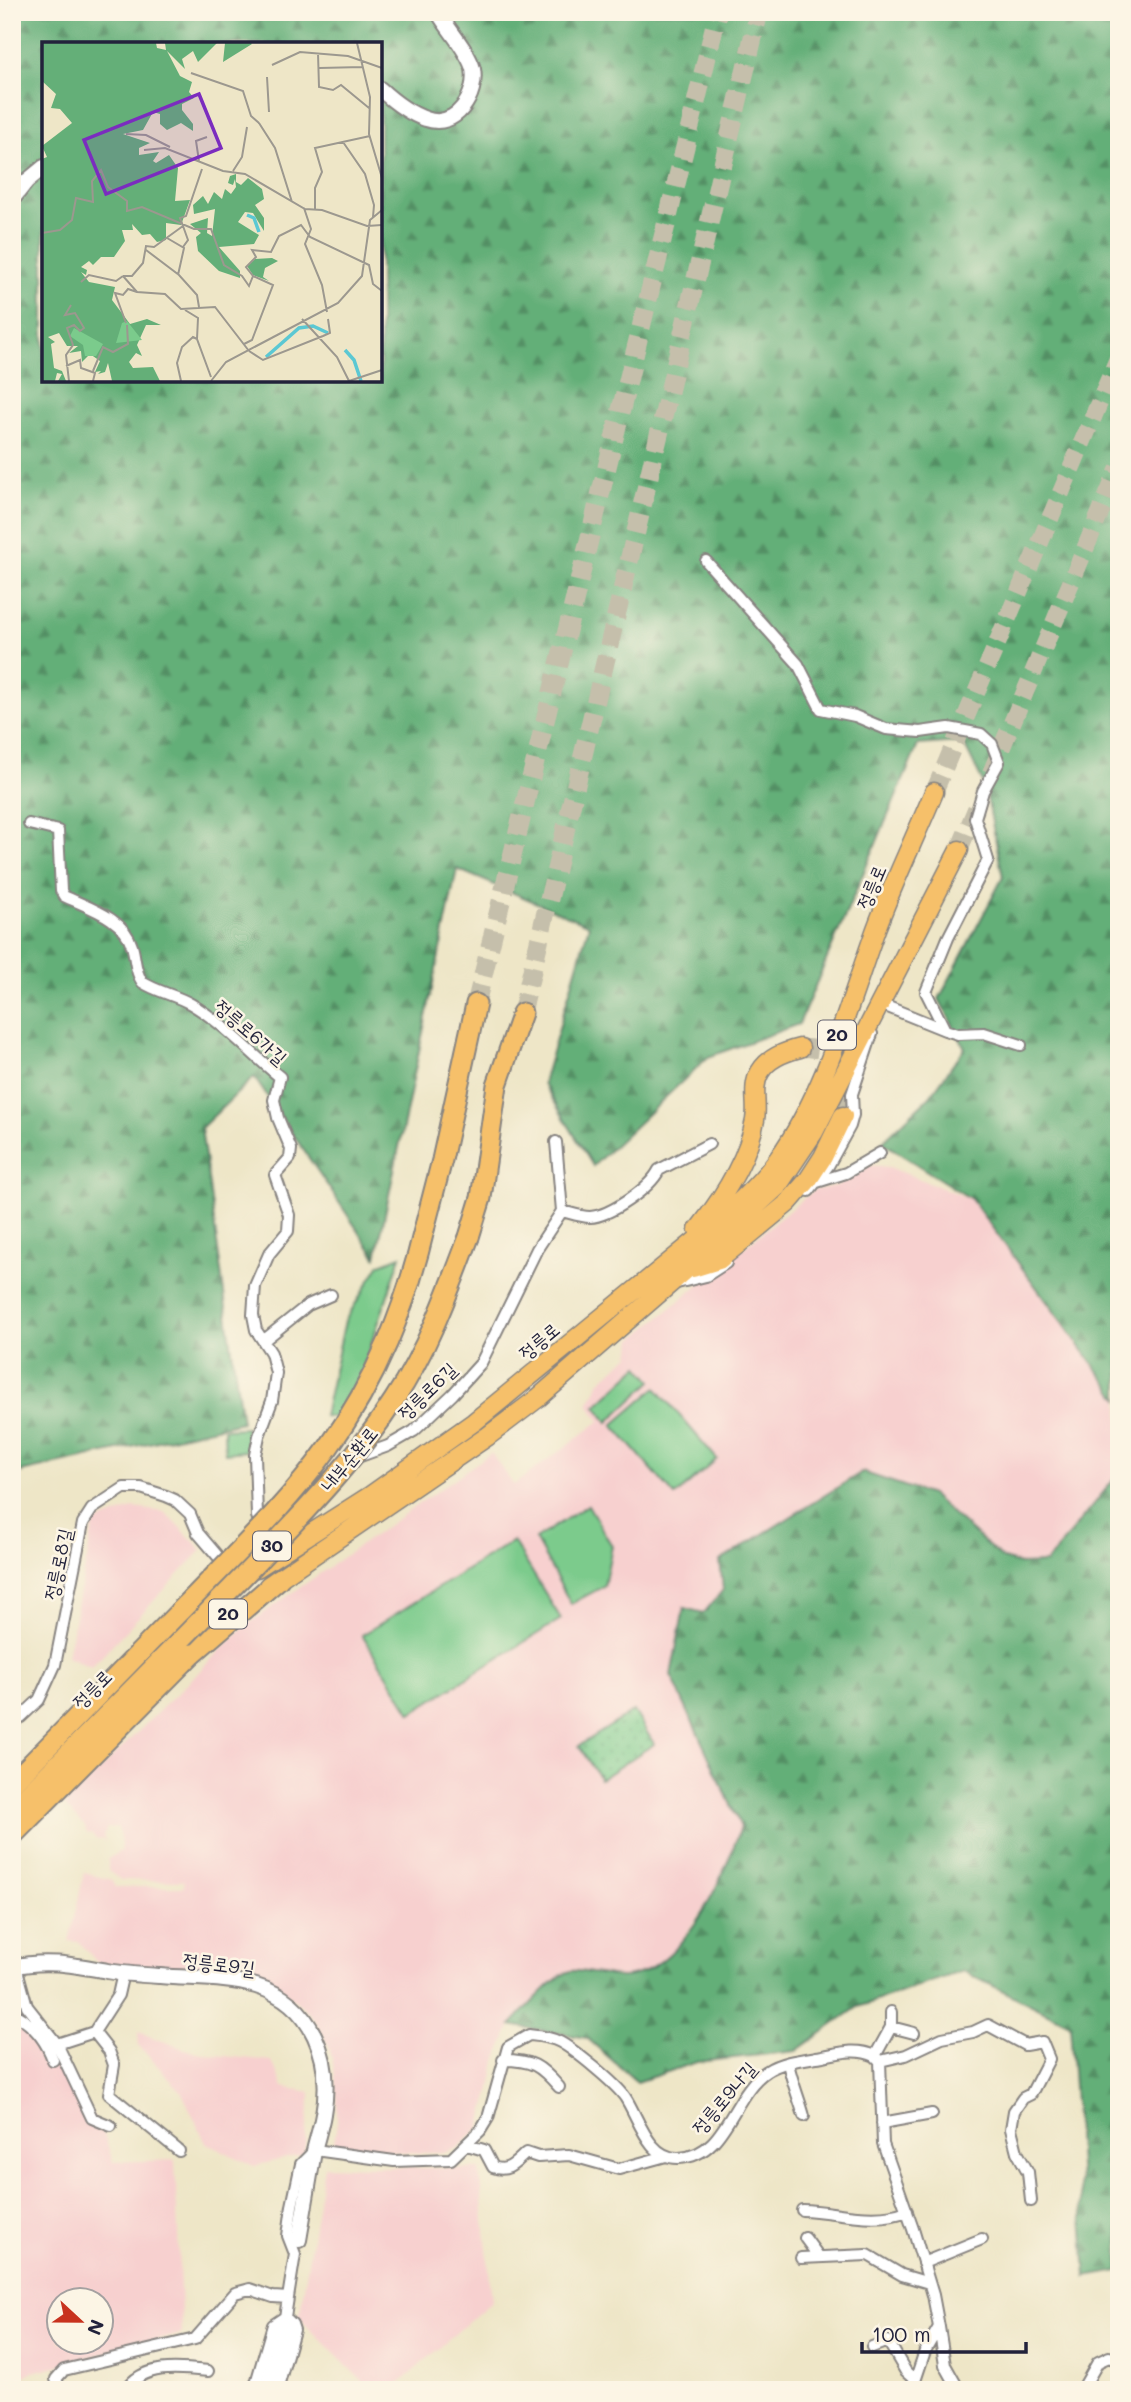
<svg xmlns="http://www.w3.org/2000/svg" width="1131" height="2402" viewBox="0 0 1131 2402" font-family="Mali,'Poor Story',sans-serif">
<defs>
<pattern id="grass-dots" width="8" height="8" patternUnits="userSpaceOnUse" patternTransform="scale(1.75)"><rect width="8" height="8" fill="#7bcb8c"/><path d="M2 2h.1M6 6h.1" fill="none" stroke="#6aae7a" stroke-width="1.8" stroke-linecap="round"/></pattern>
<pattern id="forest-firs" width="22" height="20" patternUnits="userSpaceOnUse" patternTransform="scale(1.75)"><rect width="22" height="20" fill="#64af78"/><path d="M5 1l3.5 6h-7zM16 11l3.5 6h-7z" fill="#528e64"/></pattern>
<pattern id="park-tufts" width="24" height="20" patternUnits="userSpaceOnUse" patternTransform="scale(1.75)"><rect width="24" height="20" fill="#7bcb8c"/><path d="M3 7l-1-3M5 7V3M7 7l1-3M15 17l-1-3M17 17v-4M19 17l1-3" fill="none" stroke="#6aae7a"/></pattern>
</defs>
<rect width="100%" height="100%" fill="#fcf5e5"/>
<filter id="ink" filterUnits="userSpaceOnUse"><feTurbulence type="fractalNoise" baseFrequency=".0143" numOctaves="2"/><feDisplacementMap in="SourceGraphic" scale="14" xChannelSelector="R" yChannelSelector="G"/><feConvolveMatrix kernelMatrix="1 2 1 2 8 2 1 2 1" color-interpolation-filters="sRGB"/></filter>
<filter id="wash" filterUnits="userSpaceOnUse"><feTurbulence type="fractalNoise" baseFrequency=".00686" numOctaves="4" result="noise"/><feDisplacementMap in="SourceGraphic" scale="28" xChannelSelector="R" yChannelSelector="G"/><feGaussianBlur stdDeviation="1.57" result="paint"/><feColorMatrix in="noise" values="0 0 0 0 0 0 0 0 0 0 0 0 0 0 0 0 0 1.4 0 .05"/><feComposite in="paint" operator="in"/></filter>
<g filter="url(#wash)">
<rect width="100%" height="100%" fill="#eee6c7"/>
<path fill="#f7d0cf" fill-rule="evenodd" d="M869,1165L889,1167L971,1199L1119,1399V1473L1045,1563L1020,1564L1003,1559L980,1538L723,1590L704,1613L684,1609L671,1675L741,1827L731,1856L711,1897L676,1948L649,1970L631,1977L571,1971L559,1977L511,2025L496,2061L490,2093L480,2128L458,2148L444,2153H429L343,2150L334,2142L337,2122V2098L334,2068L329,2046L316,2022L303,2007L280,1989L261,1979L222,1973L98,1963L79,1942L69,1941L84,1873L112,1880L115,1887H184V1881L121,1880L108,1871V1859L122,1850L118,1827L106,1828V1832L103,1834L105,1842L102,1839L97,1840L91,1833L87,1834L85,1827L64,1805L244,1627L491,1453L514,1485L600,1421L588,1404L596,1391L599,1382L630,1355L633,1339L814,1190L839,1185Z
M134,1508L165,1512L202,1550L91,1667L67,1656L94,1523Z
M12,2021L21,2026L64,2072L104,2134L113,2162L175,2160L182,2334L29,2373L12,2384ZM60,2300H102V2342H60Z
M138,2032L196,2053L272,2061L283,2087L311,2092L304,2154L254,2166L206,2143L181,2091L139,2046Z
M324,2166L479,2169L492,2301L392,2390H371L299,2318Z"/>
<path fill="url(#grass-dots)" stroke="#4e7664" stroke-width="2" d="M634,1711L654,1744L600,1779L579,1746Z"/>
<path fill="url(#forest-firs)" stroke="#43685a" stroke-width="2" fill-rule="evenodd" d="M12,12H1119V1399L971,1199L882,1142L930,1096L965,1048L939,999L1003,877L985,787L963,742H960L918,745L799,1024L708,1057L593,1166L543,1083L589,925L457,869L376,1257L254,1077L201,1128L242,1422L12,1474ZM44,44H380V380H44Z
M862,1472L931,1495L1003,1559L1020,1564L1046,1563L1119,1473V2271L1086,2277L1070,2024L963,1971L858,2007L796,2051L697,2062L637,2082L587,2038L511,2025C524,2012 554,1975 571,1971C577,1970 586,1972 592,1973C606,1974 621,1980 635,1975C689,1958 724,1876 741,1827L671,1675L684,1608L704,1613L723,1590L720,1561Z"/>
<path fill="url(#park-tufts)" stroke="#4e7664" stroke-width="2" d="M246,1428V1451L225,1453L224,1429Z"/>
<path fill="#7bcb8c" stroke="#4e7664" stroke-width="2" d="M401,1256L361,1374L334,1417L324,1416L345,1321L380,1264Z
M639,1366L652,1381L608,1422L596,1406Z
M656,1388L717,1459L675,1496L613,1425Z
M588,1505L612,1546L604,1586L571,1604L535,1539Z
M513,1541L561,1619L411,1713L362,1635Z"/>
</g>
<g filter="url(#ink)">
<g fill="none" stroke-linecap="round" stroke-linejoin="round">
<path stroke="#c5bfab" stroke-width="18" stroke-dasharray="18 9" stroke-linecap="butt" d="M991,773L1119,468
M934,792L1119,356
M959,850L979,802
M800,1048C853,1048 850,1074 843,1116"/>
<path stroke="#c5bfab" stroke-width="19" stroke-dasharray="19 10" stroke-linecap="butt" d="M476,1004L718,12
M522,1013L759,12"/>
<defs>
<path id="minor" d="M706,561L798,664L821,709L855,716L886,729L920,732L949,728L981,734L992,744L999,762L983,791L975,818L988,860L948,938L926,992L945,1030L883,1005
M29,824L58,831L61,891L64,896C89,908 124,918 132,946C136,959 134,969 142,982C157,992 176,995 191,1004C225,1024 250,1053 280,1077L274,1100L278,1118L291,1149L290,1158L275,1175L289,1215L288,1231L269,1254L255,1286L253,1315L256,1330L271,1353L276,1373L272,1401L259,1436L255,1455L257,1516L266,1542
M945,1030L958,1034L984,1033L1021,1045
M817,1182L846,1173L880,1153
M809,1191L828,1166L850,1126L853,1115L852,1094L872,1034
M562,1211C570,1213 581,1217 590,1217C610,1216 650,1188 659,1170L709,1144
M673,1284L706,1276L726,1263
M263,1341L308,1305L331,1295
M355,1458L388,1446L414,1431L453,1394L481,1363L537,1249L562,1211L556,1142
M12,1721L21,1717L39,1700L55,1665L83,1523L92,1509L124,1488H141L166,1496L175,1500L190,1514L198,1533L238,1580L241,1576
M16,1966L27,2006L57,2044L92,2118L111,2126
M12,2013C32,2023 46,2040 53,2060
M891,2027L914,2033
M94,2032L109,2051L114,2065L109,2094L179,2151
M57,2044L94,2032L118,1995L123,1973
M875,2056L880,2061L883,2144L913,2229L933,2295L939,2327L925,2351L912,2390
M875,2056L891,2027V2012
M503,2060C532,2060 540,2065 559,2087
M880,2061L906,2055L942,2038L973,2032L988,2025L1025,2045L1042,2042L1049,2059L1031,2094L1023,2098L1014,2111L1011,2129L1017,2152L1028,2172L1031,2201
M788,2063C792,2082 799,2098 804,2116
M882,2123L932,2114
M467,2145L484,2150L493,2167C508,2173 515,2163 526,2153L538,2157L569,2155L619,2169L666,2156
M802,2210C837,2211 874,2224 907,2211
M805,2238L819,2257
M801,2258L868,2255L902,2275L929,2283
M923,2263L982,2239
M288,2298L295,2254L288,2236L292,2206L301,2164L315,2150L394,2161L451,2159L480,2131L488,2118L508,2047L529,2035C539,2036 551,2037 560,2042C576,2051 615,2083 625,2097C639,2118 648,2159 679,2158C727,2156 732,2093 767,2071C782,2061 806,2059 823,2056C842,2052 858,2048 875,2056
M939,2327L945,2365L959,2390
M872,2347L888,2341L906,2372L915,2380
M60,2390L56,2379L64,2370L195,2339L235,2293L250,2289L273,2297L288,2298L285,2317
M126,2390C142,2363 181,2368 208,2371
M254,2390L273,2325L285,2317L292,2324L294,2330L277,2390
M1082,2390L1098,2362L1109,2357L1119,2361"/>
<path id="tertiary" d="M380,89C392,100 410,114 426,119C456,130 478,94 473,69C469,52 447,28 438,12
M12,200L27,181L44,167
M12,1967C46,1959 74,1965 107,1971C125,1974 143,1975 160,1976C191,1979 226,1977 256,1986C313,2003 333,2060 323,2114C321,2127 317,2138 314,2151C309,2180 304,2211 299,2240
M266,2390L284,2327"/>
<path id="primary" d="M698,1230C723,1198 748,1160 755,1120C758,1104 751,1087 760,1072C768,1058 784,1052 800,1048
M693,1268L719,1260L788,1203L808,1180L823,1157L843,1116
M257,1568L371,1495L474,1422L716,1224C737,1204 761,1183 778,1159C826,1091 848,1006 876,929C893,883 915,838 934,792
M268,1586L488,1436L538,1398L686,1270L777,1187L814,1132L959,850"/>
<path id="trunk" d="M425,1226L442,1160L476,1004
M469,1237L481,1198L497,1085L522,1013
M192,1654L279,1579
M72,1734L117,1693"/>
</defs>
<use href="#minor" stroke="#888481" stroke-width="14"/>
<use href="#tertiary" stroke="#888481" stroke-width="18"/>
<use href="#primary" stroke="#888481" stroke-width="21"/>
<use href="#trunk" stroke="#888481" stroke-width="23"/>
<use href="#minor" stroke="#fff" stroke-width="10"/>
<use href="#tertiary" stroke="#fff" stroke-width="14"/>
<use href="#primary" stroke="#f6c06b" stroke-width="18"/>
<use href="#trunk" stroke="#f6c06b" stroke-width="19"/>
<defs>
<path id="trunk-bridge" d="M12,1783C71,1724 128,1664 186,1605C235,1554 287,1505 328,1448C377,1380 406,1307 425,1226
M12,1810C93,1729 174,1648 254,1565C303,1513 355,1461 394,1400C427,1350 448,1293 469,1237
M12,1836L192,1654"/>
</defs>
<use href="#trunk-bridge" stroke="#888481" stroke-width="23" stroke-linecap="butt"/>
<use href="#trunk-bridge" stroke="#f6c06b" stroke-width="19"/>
</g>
</g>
<g text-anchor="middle" stroke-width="5" stroke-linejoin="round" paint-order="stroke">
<g fill="#fcf5e5" stroke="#63616e" stroke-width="2">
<rect x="818" y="1020.5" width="38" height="29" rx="5"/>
<rect x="253" y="1531.5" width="38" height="29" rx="5"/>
<rect x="209" y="1599.5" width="38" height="29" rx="5"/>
</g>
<g font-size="18" font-weight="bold" fill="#22223b">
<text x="837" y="1041">20</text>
<text x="272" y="1552">30</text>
<text x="228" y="1620">20</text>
</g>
<g font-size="19" fill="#22223b" stroke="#fcf5e5">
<text transform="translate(871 887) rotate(-67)" y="7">정릉로</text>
<text transform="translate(251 1032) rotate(41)" y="7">정릉로6가길</text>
<text transform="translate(539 1341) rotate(-40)" y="7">정릉로</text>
<text transform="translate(427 1391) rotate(-44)" y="7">정릉로6길</text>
<text transform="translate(349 1459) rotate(-51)" y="7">내부순환로</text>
<text transform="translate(58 1564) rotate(-78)" y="7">정릉로8길</text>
<text transform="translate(92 1689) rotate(-45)" y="7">정릉로</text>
<text transform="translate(219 1964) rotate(7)" y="7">정릉로9길</text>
<text transform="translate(724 2098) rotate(-50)" y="7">정릉로9나길</text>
</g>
</g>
<g transform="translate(42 42)">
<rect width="340" height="340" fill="#eee6c7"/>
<path d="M0,1H114L115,6L124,8L123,1H175L156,20L151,9L140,17L143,27L125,9L138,34L150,40L147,50L152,56L140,62V68L151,82V89L139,81L125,88L118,82V72L111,70L101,88L81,92L108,101L97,106V113L117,110L111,119L114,121L127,113L136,126L133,159L148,158L139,183L124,181V198L115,200L108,192L100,193L90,182L91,188H80L83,199L72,215H59L51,223L47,219L39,225L45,228L44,233L39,230L47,240L73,245L70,258L88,282L105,277L119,283H104L95,303L100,314L94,311L87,320L91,326L111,325L118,339H70L66,321L63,330L56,332L59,329L53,330L58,319L48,312L40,320L39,309L27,311L36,304H25L17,291L6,295L13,300L9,302L12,326L20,329L24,339H16L20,332L15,331L13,339H0V117L5,115L0,104L30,81L18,67L9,66L14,52L0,39ZM183,1H209L210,2L181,20ZM194,132V140L199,143L206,136L220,147L222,157L213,163L222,176V189L211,171L203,170L196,180L217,193L212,202L177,205L198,229V236L177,229L156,209L154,195L159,191L148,182L166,176L165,191L170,194L173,167L152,172L151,163L161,154L166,162L172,150L180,157L183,147L189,152L194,145L193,137L191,143L186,141L188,134ZM230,216L236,219L223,226L221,235L227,239L211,233L205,224L213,217Z" fill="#64af78"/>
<path d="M85,279L100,298L74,301L80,281ZM32,286L61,302L54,314H43L41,303L28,294Z" fill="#7bcb8c"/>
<path fill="none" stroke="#5bc8d3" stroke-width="3.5" d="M205,173L212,176L217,190M303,308L312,318L319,339M224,315L257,286L271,284L286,291"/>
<path fill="none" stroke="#9c988f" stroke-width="2" d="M315,1L328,55L327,92L340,136M276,11L277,45L291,48L299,43L327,66M230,23L258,10L306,14L340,26M277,26L321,25M149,31L201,49L209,74L217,81M225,35L227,70M217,81L233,106L250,160M84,92L104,93L128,105M301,100L323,132L332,163L331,175M102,108L123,106L181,129L203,132L263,167L280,168L325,184L340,183M157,119L154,99L165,95M191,129L200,115L205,85M262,166L269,187L263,202L280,243L285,270M273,167V146L280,130L273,106L328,94M0,191L18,188L30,178L34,156L51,160L50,139L59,128L66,145L85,159V169L100,165L152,187H169L182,223L200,234L207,244L211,234L204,225L214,215L210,208L229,210L237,194L259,183L268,195L327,223L331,242L340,249M125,196L142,206L136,233M141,205L146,198L141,184M104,208L137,233L155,253L157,265M81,234H90L101,221L104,204L112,205L141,184L138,176L144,174L160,127M81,234L95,250L123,252L139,267L173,265L207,309M39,240L47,233L74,239L81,234M143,268L156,276L155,297L169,335M260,277L295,315L307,339M84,281L73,251L81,253L86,247L95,250M202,302L210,298L231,243L211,234M207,309L221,318L281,294L288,291L286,277M24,324L38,318L39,326L53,331L51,339M51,329L61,305L71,310L86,302L85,283M27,339L24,313L31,303L25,286L32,283L38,289L42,286L33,271L23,273L29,263M139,339L135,321L140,305L151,295L155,297M169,339L184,320L296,261L320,234L328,178L340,168M307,339L340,328"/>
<path fill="#7b2cbf" fill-opacity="0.15" stroke="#7b2cbf" stroke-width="3.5" d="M157,52L179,106L64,152L42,98Z"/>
<rect width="340" height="340" fill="none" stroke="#22223b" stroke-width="3.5"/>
</g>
<rect width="1131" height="2402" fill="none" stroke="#fcf5e5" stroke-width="42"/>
<g transform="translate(80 2321) rotate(112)"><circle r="33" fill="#fcf5e5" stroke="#a5a1a1" stroke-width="2"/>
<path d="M0-5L12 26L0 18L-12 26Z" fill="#c8321e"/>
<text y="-10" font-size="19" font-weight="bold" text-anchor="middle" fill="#22223b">N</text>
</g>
<path d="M862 2342v10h164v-10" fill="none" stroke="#22223b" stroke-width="3.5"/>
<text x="872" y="2342" font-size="21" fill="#22223b" stroke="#fcf5e5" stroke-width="5" paint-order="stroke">100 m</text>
</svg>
